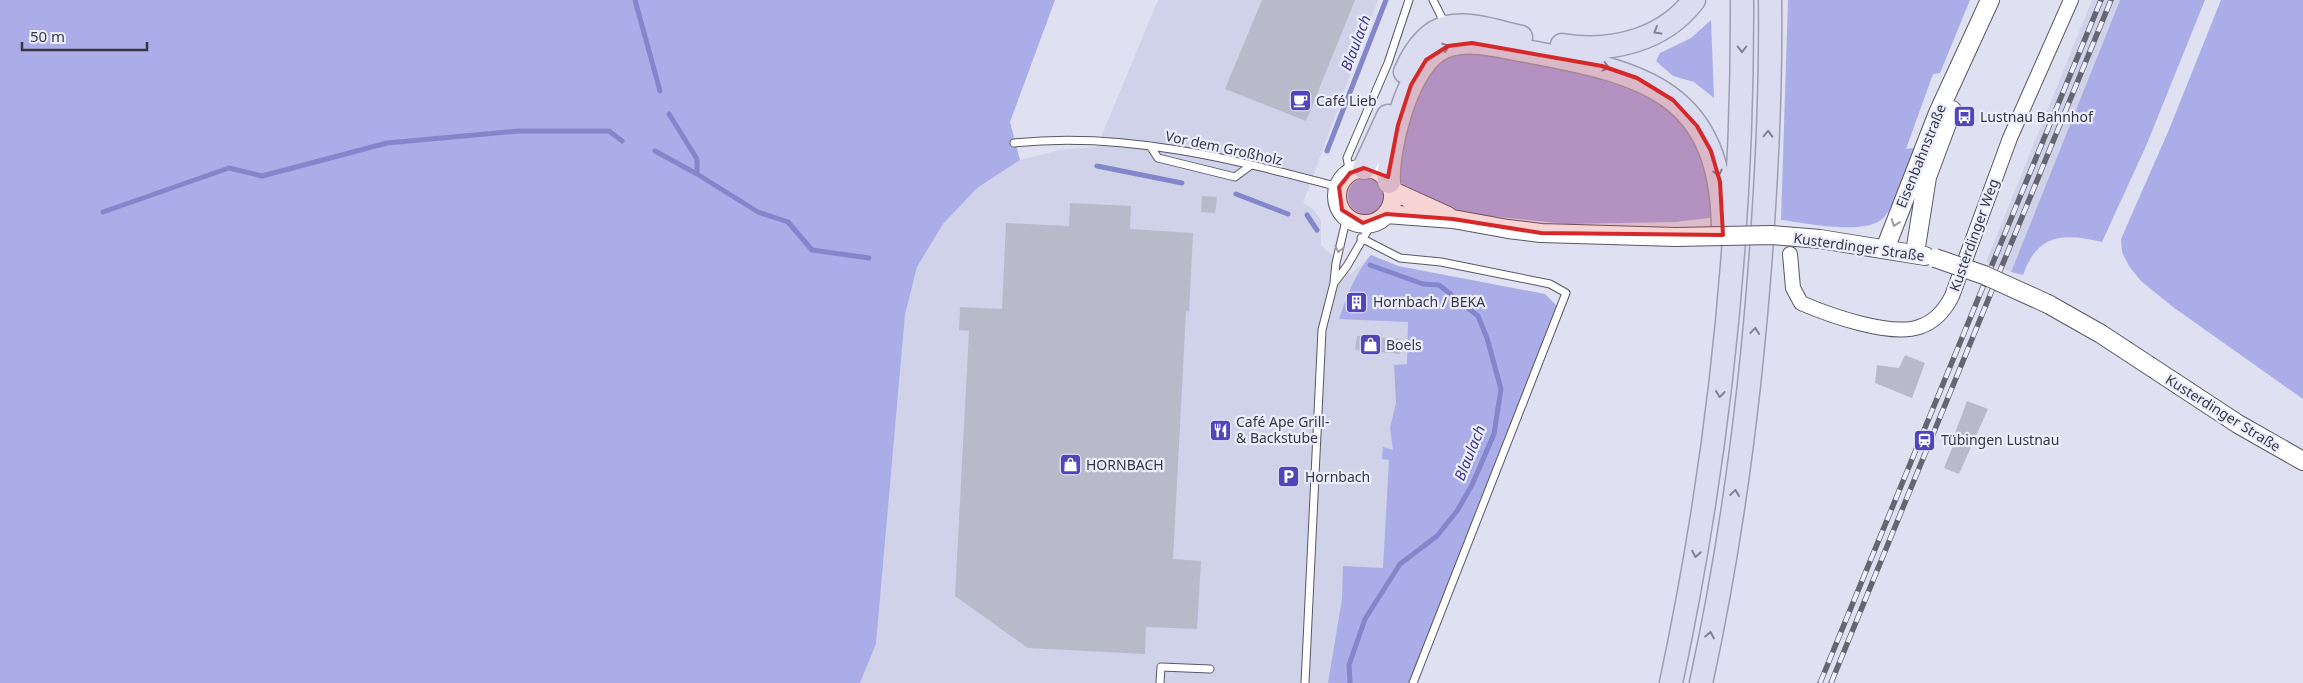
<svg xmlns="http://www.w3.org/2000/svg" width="2303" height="683" viewBox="0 0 2303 683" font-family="'Noto Sans',sans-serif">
<rect width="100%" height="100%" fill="#dfe0f1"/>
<path fill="#d0d2e9" d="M1158,0H1378L1303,203L1313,209L1321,220V245L1351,274L1371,255L1398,266L1545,294L1347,683H860L876,644L905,315L917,267L943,224L977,188L1020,160L1060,150L1097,147Z
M2092,0H2120L2011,272L1986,262Z"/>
<path fill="#abade8" d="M0,0H1055L1010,122L1020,160L977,188L943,224L917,267L905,315L876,644L860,683H0Z
M1788,0H1970L1940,73L1933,74L1906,149L1914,148C1908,167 1898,201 1885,216C1869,237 1806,223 1781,220Z
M2120,0H2205L2146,146L2102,242C2063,233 2038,233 2023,275L2011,272Z
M2221,0H2303V399L2173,307L2141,281L2129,266L2122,252L2121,239L2168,132Z
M1711,20L1714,98L1694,82L1673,76L1656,61L1660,53L1691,38Z
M1465,51L1593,71L1669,105L1702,148L1716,217L1676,222L1566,224L1490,216L1453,210L1409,193L1402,184L1397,172L1412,100L1439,59Z
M1348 196a18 18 0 1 1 36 0a18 18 0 1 1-36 0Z
M1371,255L1398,266L1545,294L1556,305V319L1413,683H1328L1342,599L1343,566L1383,568L1389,460L1382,459L1383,447L1393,450L1390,428L1396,403L1394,365L1407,364L1408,322L1339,319C1347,295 1355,274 1371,255Z"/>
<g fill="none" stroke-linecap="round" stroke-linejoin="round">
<path stroke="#8486cb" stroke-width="5" d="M635,0L660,91
M669,114L697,159V174L758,212L788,222L812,250L869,258
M655,151L697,174
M1327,151L1386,0
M1097,166L1182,183
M1236,194L1288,214
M103,212L229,168L262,176L387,143L519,131H609L622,141
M1307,215L1317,230
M1350,683L1349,665L1365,619L1400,564L1437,536L1457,511L1472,485L1494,434L1501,389L1487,338L1478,316L1439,285L1423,284L1370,265"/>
</g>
<path fill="#b8b9c9" d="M1262,0H1355L1306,121L1225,89Z
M1202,196L1217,197L1215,213L1201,212Z
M1070,203L1131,206L1130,229L1193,233L1189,312L1186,311L1173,559L1201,561L1197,629L1146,627L1145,654L1028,648L955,596L969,331L959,330L960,307L1002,309L1006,223L1069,226Z
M1357,336L1401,339L1400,354L1355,350Z
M1905,355L1925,363L1912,398L1875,383L1877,365L1899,368Z
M1967,401L1988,409L1959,474L1944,468L1958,434L1955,433Z"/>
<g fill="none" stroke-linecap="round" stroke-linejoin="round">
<defs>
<path id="service" d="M1433,0L1445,24
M1014,143C1124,131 1233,159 1339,187
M1150,146L1158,158L1235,177L1251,165
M1350,173L1347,158L1388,63L1409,0
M1361,238L1400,258L1441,262L1550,284L1566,293L1413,683
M1334,282L1336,263L1347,216
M1160,683L1161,667L1210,669
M1305,683L1322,330L1334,283L1347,266L1372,223"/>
<path id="minor" d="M1790,254L1793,288L1801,303C1829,315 1890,337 1919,327C1935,322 1945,310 1952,296L2010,138L2071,0"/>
<path id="tertiary" d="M1337 196a28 28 0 1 1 56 0a28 28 0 1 1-56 0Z
M1393,191L1448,216
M1386,214L1453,219L1508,229L1541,233L1676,237
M1820,239L1925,256
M1885,249L1938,113L1990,0
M1915,253L1927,177L1952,110
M2048,304L2101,334L2238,424L2303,461"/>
<path id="trunk" d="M1562,45C1610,53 1663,41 1694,0
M1405,72C1432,9 1467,24 1521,37
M1364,168L1388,116
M1389,182C1387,147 1407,71 1437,51C1461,34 1500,47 1526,51C1644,73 1722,90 1723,231
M1671,683C1719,458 1743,230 1742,0
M1701,683C1734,532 1753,377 1763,223C1768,148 1771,74 1770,0"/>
</defs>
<use href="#service" stroke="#575866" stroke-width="9"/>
<use href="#minor" stroke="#575866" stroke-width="16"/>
<use href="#tertiary" stroke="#575866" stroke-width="20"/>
<use href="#trunk" stroke="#9c9db0" stroke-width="25"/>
<use href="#service" stroke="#fff" stroke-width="7"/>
<use href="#minor" stroke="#fff" stroke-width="14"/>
<use href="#tertiary" stroke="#fff" stroke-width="18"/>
<use href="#trunk" stroke="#dbdcf0" stroke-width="22"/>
<defs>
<path id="rail" d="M1820,683L2101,0
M1831,683L2111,0"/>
</defs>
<use href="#rail" stroke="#656670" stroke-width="5.5"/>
<use href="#rail" stroke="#ecedff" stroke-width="4" stroke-dasharray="11" stroke-linecap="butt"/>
<defs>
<path id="tertiary-bridge" d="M1676,237L1772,235L1820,239
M1935,258L1984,275L2048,304"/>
</defs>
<use href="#tertiary-bridge" stroke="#575866" stroke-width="20" stroke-linecap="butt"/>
<use href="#tertiary-bridge" stroke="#fff" stroke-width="18"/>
</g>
<defs><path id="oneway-chevron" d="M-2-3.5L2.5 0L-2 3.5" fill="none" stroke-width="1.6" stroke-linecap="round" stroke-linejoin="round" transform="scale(1.25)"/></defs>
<g stroke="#81828f">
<use href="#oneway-chevron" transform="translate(1657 31) rotate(150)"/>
<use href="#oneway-chevron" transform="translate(1446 47) rotate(-18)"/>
<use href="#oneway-chevron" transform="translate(1742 49) rotate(90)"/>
<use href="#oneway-chevron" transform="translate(1606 67) rotate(15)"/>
<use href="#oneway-chevron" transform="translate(1768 134) rotate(-88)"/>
<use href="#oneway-chevron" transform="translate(1718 173) rotate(77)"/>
<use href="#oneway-chevron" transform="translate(1755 331) rotate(-84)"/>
<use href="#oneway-chevron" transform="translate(1720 394) rotate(97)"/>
<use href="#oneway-chevron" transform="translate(1735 493) rotate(-82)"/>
<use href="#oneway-chevron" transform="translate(1696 554) rotate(100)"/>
<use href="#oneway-chevron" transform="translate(1710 635) rotate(-79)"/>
</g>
<g stroke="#9b9c9f">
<use href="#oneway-chevron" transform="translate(1895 223) rotate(110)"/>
<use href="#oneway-chevron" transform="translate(1339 249) rotate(103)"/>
</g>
<path fill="#d62828" fill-opacity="0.2" stroke="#d62828" stroke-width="4" stroke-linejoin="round" d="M1472,43L1602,66L1637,78L1673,100L1697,126L1711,151L1720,182L1723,235L1541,233L1453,219L1386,214L1363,223L1342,210L1339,187L1350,173L1364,168L1388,177L1398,125L1411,85L1426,60L1448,46Z"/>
<defs>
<symbol id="cafe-square" viewBox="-11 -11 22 22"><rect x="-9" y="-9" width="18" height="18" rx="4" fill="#5244bb" stroke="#ecedff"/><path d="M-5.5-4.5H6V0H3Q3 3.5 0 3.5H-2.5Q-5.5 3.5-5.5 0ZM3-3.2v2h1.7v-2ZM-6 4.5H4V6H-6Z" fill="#fff"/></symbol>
<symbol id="bus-square" viewBox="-11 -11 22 22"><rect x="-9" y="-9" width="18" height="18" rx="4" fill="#5244bb" stroke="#ecedff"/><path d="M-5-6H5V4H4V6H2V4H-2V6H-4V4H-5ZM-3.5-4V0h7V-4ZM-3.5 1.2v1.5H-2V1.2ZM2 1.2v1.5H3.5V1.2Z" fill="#fff"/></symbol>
<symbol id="building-square" viewBox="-11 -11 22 22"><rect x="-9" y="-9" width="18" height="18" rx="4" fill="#5244bb" stroke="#ecedff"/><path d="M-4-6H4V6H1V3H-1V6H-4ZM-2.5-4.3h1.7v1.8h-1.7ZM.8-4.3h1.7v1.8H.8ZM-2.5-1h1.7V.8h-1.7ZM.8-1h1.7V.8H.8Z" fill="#fff"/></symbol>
<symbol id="shop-square" viewBox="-11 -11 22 22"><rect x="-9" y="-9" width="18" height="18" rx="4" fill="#5244bb" stroke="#ecedff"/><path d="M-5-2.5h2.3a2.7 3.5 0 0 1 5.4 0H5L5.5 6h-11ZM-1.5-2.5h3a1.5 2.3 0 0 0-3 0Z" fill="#fff"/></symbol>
<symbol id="restaurant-square" viewBox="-11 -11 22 22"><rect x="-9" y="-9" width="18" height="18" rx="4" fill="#5244bb" stroke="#ecedff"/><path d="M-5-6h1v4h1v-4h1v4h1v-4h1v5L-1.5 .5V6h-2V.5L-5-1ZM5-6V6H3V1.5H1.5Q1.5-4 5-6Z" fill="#fff"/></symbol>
<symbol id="station-square" viewBox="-11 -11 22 22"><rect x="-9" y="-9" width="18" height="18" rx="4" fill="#5244bb" stroke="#ecedff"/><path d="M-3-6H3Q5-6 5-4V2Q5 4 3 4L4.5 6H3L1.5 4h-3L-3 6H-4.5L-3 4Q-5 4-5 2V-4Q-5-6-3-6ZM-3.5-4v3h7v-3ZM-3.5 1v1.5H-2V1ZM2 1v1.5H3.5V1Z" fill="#fff"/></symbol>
<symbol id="parking-square" viewBox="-11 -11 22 22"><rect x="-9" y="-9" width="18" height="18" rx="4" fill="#5244bb" stroke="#ecedff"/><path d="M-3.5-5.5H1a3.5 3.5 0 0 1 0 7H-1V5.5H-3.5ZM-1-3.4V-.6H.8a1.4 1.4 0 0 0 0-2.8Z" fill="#fff"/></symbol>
</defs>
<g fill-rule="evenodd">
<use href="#cafe-square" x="1288" y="88" width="25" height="25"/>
<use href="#bus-square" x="1952" y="104" width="25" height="25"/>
<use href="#building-square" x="1344" y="290" width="25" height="25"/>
<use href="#shop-square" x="1358" y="332" width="25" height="25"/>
<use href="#restaurant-square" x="1208" y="418" width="25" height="25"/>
<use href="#station-square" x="1912" y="428" width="25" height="25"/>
<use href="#shop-square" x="1058" y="452" width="25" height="25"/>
<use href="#parking-square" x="1276" y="464" width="25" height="25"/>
</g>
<g text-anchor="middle" stroke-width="4.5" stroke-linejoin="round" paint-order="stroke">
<g font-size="14" fill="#37383f" stroke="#ecedff" text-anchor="start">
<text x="1316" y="106">Café Lieb</text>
<text x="1980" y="122">Lustnau Bahnhof</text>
<text x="1373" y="307">Hornbach / BEKA</text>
<text x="1386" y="350">Boels</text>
<text x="1236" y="427">Café Ape Grill-<tspan x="1236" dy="16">&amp; Backstube</tspan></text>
<text x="1941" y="445">Tübingen Lustnau</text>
<text x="1086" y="470">HORNBACH</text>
<text x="1305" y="482">Hornbach</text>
</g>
<g font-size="14" fill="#37383f" stroke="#ecedff">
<text transform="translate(1224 148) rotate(12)" y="5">Vor dem Großholz</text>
<text transform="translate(1921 156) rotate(-68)" y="5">Eisenbahnstraße</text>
<text transform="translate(1974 235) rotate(-70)" y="5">Kusterdinger Weg</text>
<text transform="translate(1859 247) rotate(8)" y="5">Kusterdinger Straße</text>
<text transform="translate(2223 413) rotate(32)" y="5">Kusterdinger Straße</text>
</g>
<g font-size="15" font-style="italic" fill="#3d3588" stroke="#ecedff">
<text transform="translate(1356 43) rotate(-69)" y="5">Blaulach</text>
<text transform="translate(1470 453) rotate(-68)" y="5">Blaulach</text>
</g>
</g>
<path d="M22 42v8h125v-8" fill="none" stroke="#37383f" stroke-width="2.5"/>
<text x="30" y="42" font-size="15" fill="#37383f" stroke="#ecedff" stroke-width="4" paint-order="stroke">50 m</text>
</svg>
